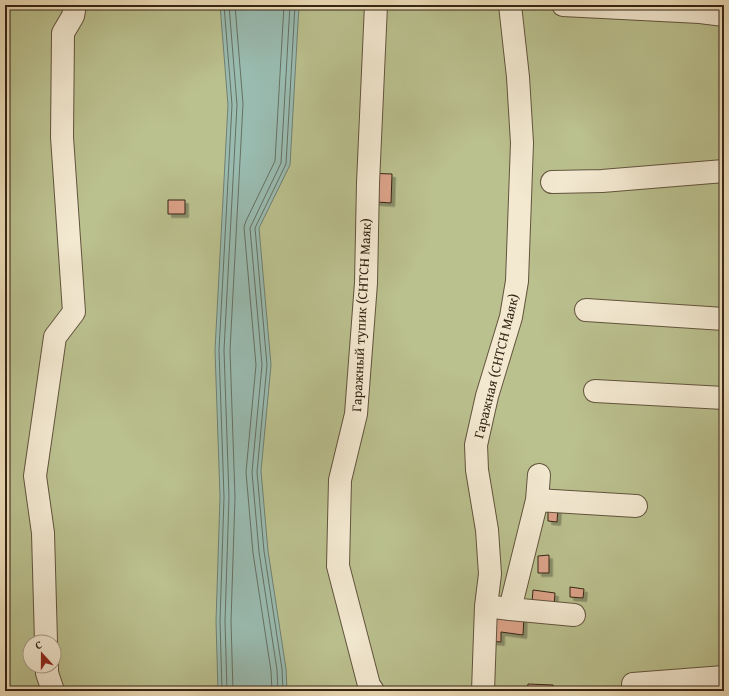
<svg xmlns="http://www.w3.org/2000/svg" width="729" height="696" viewBox="0 0 729 696" font-family="'Gentium Book Plus',serif">
<defs>
<filter id="shadow"><feDropShadow dx="3.5" dy="3.5" stdDeviation="0" flood-color="#0004"/></filter>
</defs>
<rect width="100%" height="100%" fill="#edddb8"/>
<filter id="stains"><feTurbulence type="fractalNoise" baseFrequency=".005" numOctaves="4"/><feColorMatrix values="0 0 0 0 .2 0 0 0 0 .09 0 0 0 0 .02 0 0 0 .5 -.17"/></filter>
<radialGradient id="worn" r=".72"><stop offset=".6" stop-color="#630" stop-opacity="0"/><stop offset="1" stop-color="#630" stop-opacity=".3"/></radialGradient>
<path fill="#bac08e" stroke="#777251" fill-rule="evenodd" d="M5,5H724V691H5ZM30,642H54V666H30Z"/>
<path fill="#99bbb0" stroke="#717f72" d="M220,5H299L290,165L259,228L271,365L261,471L268,551L286,669L287,691H218L216,621L220,497L215,350L228,105Z"/>
<g fill="none" stroke-linecap="round" stroke-linejoin="round">
<path stroke="#667062" stroke-width="1" d="M222,691L220,621L224,497L219,350L232,105L224,5
M227,691L225,621L229,497L224,350L237,105L229,5
M233,691L231,621L235,497L230,350L243,104L235,5
M272,691L271,671L253,553L246,472L256,365L244,227L246,221L275,161L284,5
M278,691L277,670L259,552L252,472L262,365L250,228L281,163L290,5
M283,691L282,669L264,551L257,472L267,365L255,228L286,164L295,5"/>
</g>
<path fill="#dba288" stroke="#342514" filter="url(#shadow)" d="M365,173L392,174L391,203L363,201Z
M168,200H185V214H168Z
M548,507L558,508L557,522L548,521Z
M549,555V573H538V556Z
M570,587L584,589L583,598L570,597Z
M533,590L555,593L554,606L532,603Z
M490,614L524,616L523,635L501,632V642L488,641Z
M528,684L553,685V691H527Z"/>
<g fill="none" stroke-linecap="round" stroke-linejoin="round">
<defs>
<path id="minor" d="M563,5L700,12L724,15
M552,182L602,181L724,171
M586,310L724,319
M595,391L724,398
M537,500L539,475
M486,606L510,609L537,500L636,506
M510,609L574,615
M46,642L43,533L35,476L55,337L74,312L62,137L63,33L73,16L75,5
M47,666V673L53,691
M633,684L724,677
M373,691L369,685L338,566L340,480L356,414L366,283L368,183L376,5
M483,691L486,606L490,574L487,530L477,470L476,445L487,396L511,317L517,281L522,143L518,77L510,5"/>
</defs>
<use href="#minor" stroke="#62533d" stroke-width="24"/>
<use href="#minor" stroke="#f3e9d1" stroke-width="22"/>
</g>
<g text-anchor="middle" stroke-width="3" stroke-linejoin="round" paint-order="stroke">
<g font-size="14" fill="#342514" stroke="#f3e9d1">
<text transform="translate(361 315) rotate(-87)" y="5">Гаражный тупик (СНТСН Маяк)</text>
<text transform="translate(496 366) rotate(-76)" y="5">Гаражная (СНТСН Маяк)</text>
</g>
</g>
<rect width="729" height="696" fill="none" stroke="#edddb8" stroke-width="20"/>
<rect x="6" y="6" width="717" height="684" fill="none" stroke="#342514" stroke-width="2"/>
<rect x="10" y="10" width="709" height="676" fill="none" stroke="#342514"/>
<g transform="translate(42 654) rotate(339)"><circle r="19" fill="#f3e9d1" stroke="#a79b85"/>
<path d="M0-3L7 15L0 10L-7 15Z" fill="#8f2418"/>
<text y="-6" font-size="11" font-weight="bold" text-anchor="middle" fill="#342514">С</text>
</g>
<rect width="100%" height="100%" filter="url(#stains)"/>
<rect width="100%" height="100%" fill="url(#worn)"/>
</svg>
